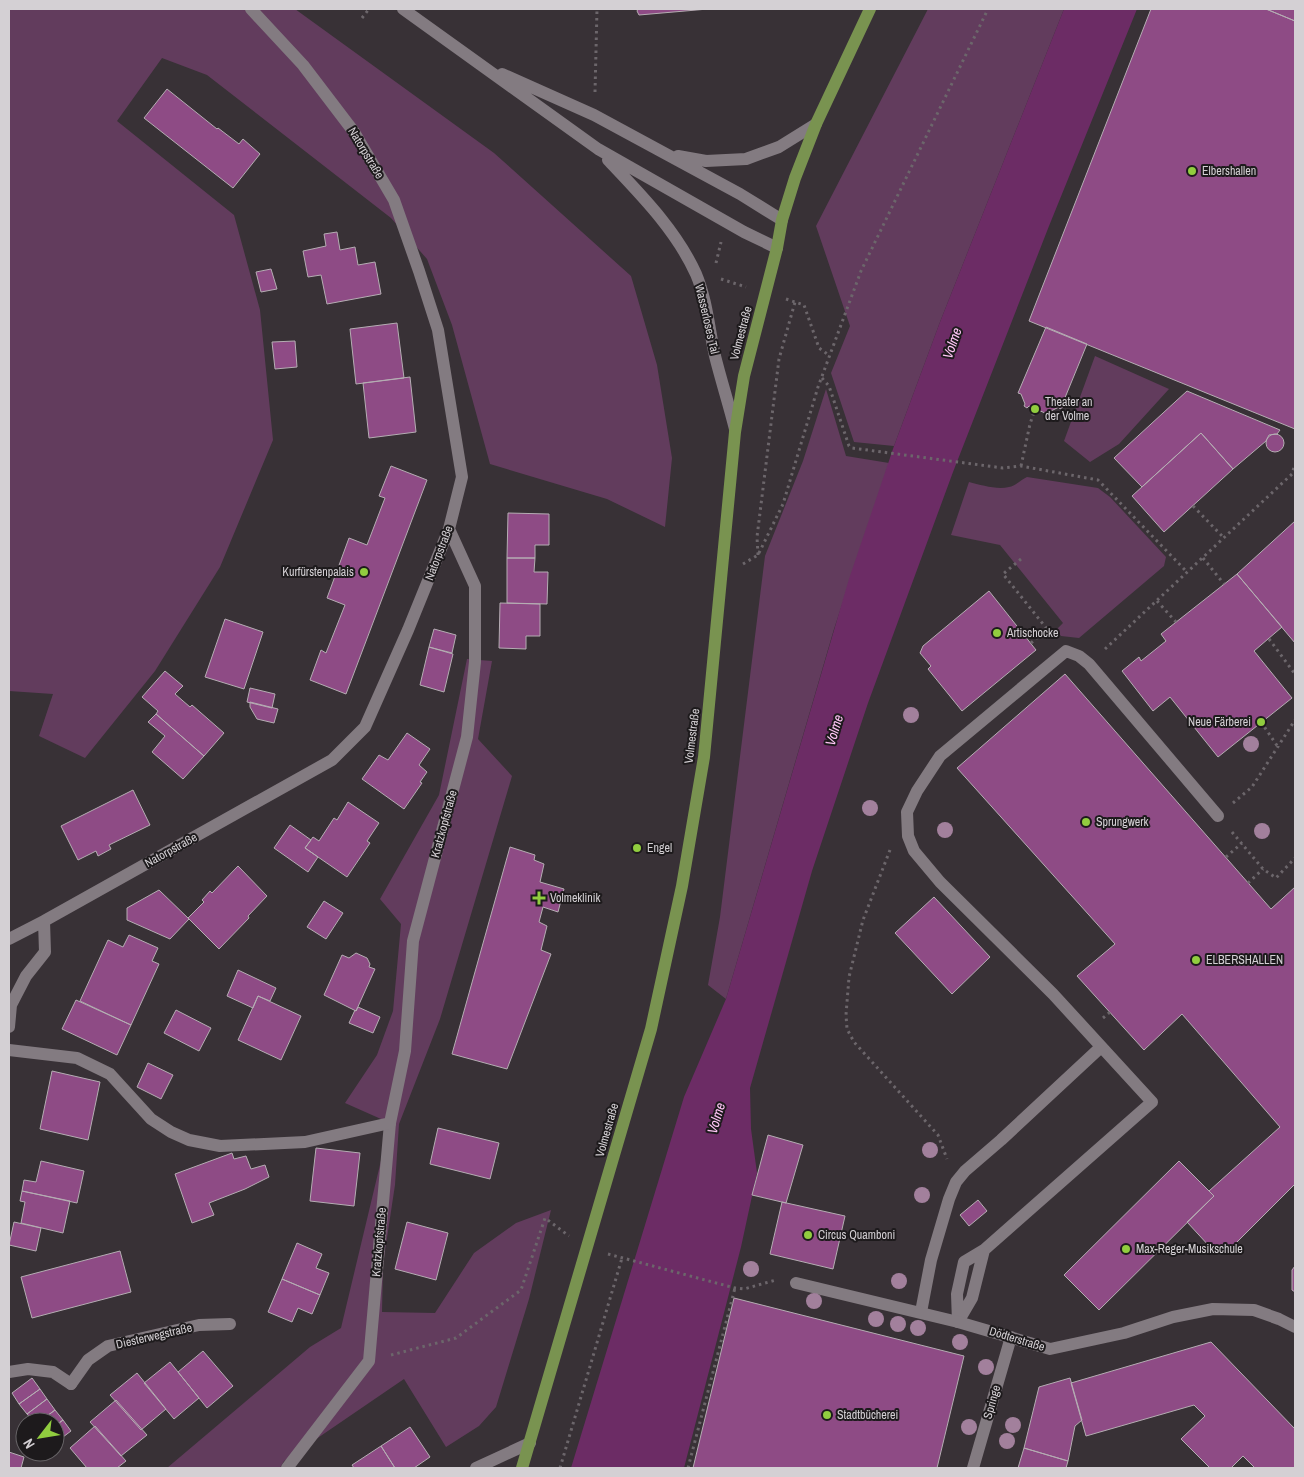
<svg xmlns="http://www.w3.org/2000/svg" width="1304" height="1477" viewBox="0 0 1304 1477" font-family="'Archivo Narrow',sans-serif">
<rect width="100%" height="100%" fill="#383136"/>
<path fill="#623c5d" d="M9,9H295L494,153L631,276L657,365L672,458L665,527L607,499L490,464L452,325L427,259L391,218L207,75L162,58L117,121L234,215L260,310L273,440L220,567L155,671L85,758L39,736L53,694L9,691Z
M928,9H1064L940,322L894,446L854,442L831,373L850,326L816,226Z
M1095,356L1169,389L1119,444L1090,462L1064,441Z
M826,389L846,456L889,463L834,629L726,999L708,985L720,917L765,556L803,461Z
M1027,477L1098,488L1110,497L1166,557L1164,566L1079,638L1061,636L1056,630L1063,623L1000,545L951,535L969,482C981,485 997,490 1009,487C1015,486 1021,480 1027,477Z
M467,659L492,661L478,739L512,776L440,1019L399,1124L395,1185L383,1264L382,1312L435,1313L474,1253L516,1223L551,1210L529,1299L496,1407L479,1426L446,1447L404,1379L284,1461L280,1468H167L310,1347L341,1328L390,1123L345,1103L377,1055L393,1011L401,924L380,899L439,795Z"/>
<path fill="#6c2c65" d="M1064,9H1137L1049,226L953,472L868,703L812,871L750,1088L751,1129L757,1173L741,1247L684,1468H571L684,1097L726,999L849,579L894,446L940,322Z"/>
<path fill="#8e4b85" stroke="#b5adb3" d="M638,9H708L639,15L637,11Z
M1151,9H1266L1295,21V429L1029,321Z
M1266,9H1295V21Z
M167,89L217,129L218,128L239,144L243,139L260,154L233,188L144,118Z
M337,232L340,250L355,247L358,265L375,262L381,294L327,304L321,275L308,277L303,251L326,246L324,234Z
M271,269L277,289L261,292L256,272Z
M397,323L404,378L356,384L350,329Z
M1046,327L1087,344L1062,405L1063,407L1060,409L1059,407L1049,412V415H1045V413L1029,406L1027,408L1024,406L1025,404L1021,394L1018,393Z
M295,341L297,367L275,369L272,342Z
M410,377L416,432L369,438L363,383Z
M1187,391L1280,430L1277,434L1269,435L1266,441L1233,469L1201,433L1142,487L1114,458Z
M1201,433L1233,469L1164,532L1132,496Z
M1266 443a9 9 0 1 1 18 0a9 9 0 1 1-18 0Z
M391,466L427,480L346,694L310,680L321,650L326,653L345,605L327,598L349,538L367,545L385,498L379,496Z
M508,513L549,514V545H535V558H507Z
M1295,521V643L1237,574Z
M507,558H535L534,572H548L547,604L507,603Z
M1237,574L1282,627L1254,651L1292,698L1218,757L1170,697L1153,711L1122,671L1139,657L1141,661L1166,641L1161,634Z
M989,591L1036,650L962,711L928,669L931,666L920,653L923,646Z
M500,603L540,604V636H526V649L499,648Z
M225,619L263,632L244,689L205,677Z
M434,629L456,635L452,653L429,647Z
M429,647L453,654L444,692L420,685Z
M165,671L183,686L175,694L190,707L192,705L224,733L204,756L156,714L158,711L142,697Z
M1065,674L1271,909L1295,887V1184L1232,1247H1210L1187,1222L1214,1196L1209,1191L1280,1127L1182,1014L1144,1050L1077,976L1115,944L957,768Z
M250,688L275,694L272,708L247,702Z
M250,702L278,709L274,723L257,719L250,707Z
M156,714L204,756L183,779L152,752L165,736L148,722Z
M407,733L430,749L419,765L427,772L420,782L422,783L404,809L362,779L379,755L388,760Z
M133,790L150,825L109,845L111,849L98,856L96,851L78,860L61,826Z
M348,802L379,823L367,841L370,843L347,877L305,848L313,837L319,841L334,818L337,820Z
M290,825L311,840L305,848L318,857L308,872L274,848Z
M510,847L535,855L534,860L544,864L540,882L564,889L558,912L543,907L539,922L547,926L541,950L551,954L507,1069L452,1054Z
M238,866L267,896L248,916L249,918L219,949L188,918L204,902L202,900L210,891L212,893Z
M159,890L189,919L170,939L127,920V908Z
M934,897L990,957L952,994L895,933Z
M324,901L343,913L326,939L307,927Z
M129,935L158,948L152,961L159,964L131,1025L80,1001L108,940L123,947Z
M356,953L367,958L370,964L369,967L375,969L356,1011L324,995L342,955L349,958Z
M238,970L276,988L270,1001L258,996L253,1008L227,996Z
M258,996L301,1016L281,1060L238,1040Z
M76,1000L131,1025L117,1055L62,1029Z
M358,1007L380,1017L373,1033L349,1023L355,1010L356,1011Z
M176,1010L211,1028L199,1051L164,1033Z
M148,1063L173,1075L161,1099L137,1087Z
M52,1071L100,1082L88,1140L40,1129Z
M438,1128L499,1143L490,1179L430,1164Z
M768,1135L803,1145L786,1203L752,1195Z
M316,1148L360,1153L354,1206L310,1201Z
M232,1153L234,1159L246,1156L251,1169L265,1165L269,1177L245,1189L209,1203L214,1215L192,1223L175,1174Z
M41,1161L84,1171L77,1203L22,1191L24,1180L36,1182Z
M1179,1161L1214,1196L1099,1310L1064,1275Z
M22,1191L70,1201L63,1233L21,1223L25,1202L20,1201Z
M978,1200L987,1211L969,1226L960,1215Z
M782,1202L845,1216L833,1269L770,1254Z
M14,1222L41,1228L36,1251L9,1245Z
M407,1222L448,1233L436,1280L395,1269Z
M297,1243L322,1254L316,1268L329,1273L320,1295L282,1279Z
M120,1251L131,1292L32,1318L21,1277Z
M1295,1266V1292L1292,1290V1270Z
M282,1279L320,1295L312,1314L298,1308L292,1322L268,1312Z
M734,1298L964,1356L937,1468H693Z
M1211,1342L1295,1429V1468H1255L1243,1456L1231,1468H1210L1181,1439L1205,1416L1194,1405L1086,1436L1071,1383Z
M203,1351L233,1386L207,1408L178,1372Z
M170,1362L199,1398L174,1419L144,1383Z
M137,1373L166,1409L141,1430L110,1395Z
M32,1378L40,1389L19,1404L12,1393Z
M1070,1378L1082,1420L1075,1426L1068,1461L1024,1448L1039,1387Z
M40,1389L47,1399L27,1414L19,1404Z
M47,1399L55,1410L39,1422H34L27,1414Z
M116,1400L147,1435L121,1456L90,1422Z
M55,1410L63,1420L55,1426V1422H39Z
M63,1420L71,1431L55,1443V1426Z
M95,1426L126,1461L117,1468H87L70,1448Z
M410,1427L430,1457L414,1468H395L381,1446Z
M381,1446L395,1468H354L352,1465Z
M1024,1448L1068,1461L1066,1468H1018Z
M9,1452L24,1457L21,1468H9Z"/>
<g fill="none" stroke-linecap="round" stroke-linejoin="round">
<path stroke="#6c666b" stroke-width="3" stroke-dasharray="2.5 4" stroke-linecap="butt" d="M362,18L369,9
M595,92L597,9
M716,263L721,242
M721,279L746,287
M786,299L804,305L819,348L830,356
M822,378L829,386L849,446L852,448L1003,468L1021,466L1098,480L1187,572
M1021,466L1030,424L1035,409
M1193,506L1224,538
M758,555L757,537L779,359L795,302
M1203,558L1224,584
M1021,559L1003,574L1047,629
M743,564L758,555L783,504L818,387L861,271L988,9
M1157,601L1176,622
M1269,639L1295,674
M1031,643L1047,629L1053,636
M1105,649L1292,474L1295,464
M1261,722L1278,747
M1233,803L1252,787L1295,720
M1232,832L1263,869L1276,878L1295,858
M890,850L863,920L849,977L846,1015L847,1029L854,1042L938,1135L947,1159
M1226,857L1242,843
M1248,883L1263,869
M1103,1018L1110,1012
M608,1254L735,1288L744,1289L776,1280
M391,1355L456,1338L521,1290L545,1218L569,1236
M560,1468L622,1258
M688,1468L735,1288"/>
<path stroke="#837b81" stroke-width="12" d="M921,1312L931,1260L949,1199L956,1182L965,1171L1001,1140L1101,1047
M958,1322L957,1294L964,1262L984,1250L1152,1102L1053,994L940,882L914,851L908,836L907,812L917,791L940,756L1066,651L1079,656L1089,664L1218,816
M958,1322L972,1298L984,1250
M71,1384L88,1360L108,1346L199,1325L230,1324
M287,1468L369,1361L390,1123"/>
<path stroke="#837b81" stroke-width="12" d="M9,939L44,921L332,760L365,727L408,630L449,529L462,477L438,330L419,271L394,200L354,132L303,65L251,9
M9,1027L11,1005L26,976L45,952L44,921
M9,1050L77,1058L110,1074L151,1119L171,1132L189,1140L220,1146L305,1142L390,1123L405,1051L413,941L467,737L475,662V586L449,529
M796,1283L958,1322L1050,1349L1124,1333L1173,1317L1213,1309L1254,1310L1279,1319L1295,1327
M9,1372L28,1369L53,1372L71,1384
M476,1468L530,1443
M973,1468L1011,1337"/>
<path stroke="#837b81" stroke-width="12" d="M403,9L598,149L744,232L777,248
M502,74L594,115L740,194L782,220
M678,156L706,161L746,159L779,147L816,124
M608,160C641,195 676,230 696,274C707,300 709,329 715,356C721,380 729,405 735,429"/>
<path stroke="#799350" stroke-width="12" d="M522,1468L651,1029L682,886L704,757L735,432L744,376L777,248L782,220L795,178L816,124L870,9"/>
</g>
<g fill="#a2809c">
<circle cx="911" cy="715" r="8"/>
<circle cx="1251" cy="744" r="8"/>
<circle cx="870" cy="808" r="8"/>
<circle cx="945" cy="830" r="8"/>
<circle cx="1262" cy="831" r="8"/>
<circle cx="930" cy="1150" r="8"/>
<circle cx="922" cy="1195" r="8"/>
<circle cx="751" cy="1269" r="8"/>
<circle cx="899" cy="1281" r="8"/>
<circle cx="814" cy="1301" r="8"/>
<circle cx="876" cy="1319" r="8"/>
<circle cx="898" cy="1324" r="8"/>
<circle cx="918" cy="1328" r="8"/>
<circle cx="960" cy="1342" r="8"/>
<circle cx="986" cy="1367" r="8"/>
<circle cx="1013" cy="1425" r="8"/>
<circle cx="969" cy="1427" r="8"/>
<circle cx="1007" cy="1441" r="8"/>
</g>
<g fill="#91cd3f" stroke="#1d1a1c" stroke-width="2">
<circle cx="1192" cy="171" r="5"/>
<circle cx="1035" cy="409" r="5"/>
<circle cx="364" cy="572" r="5"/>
<circle cx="997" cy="633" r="5"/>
<circle cx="1261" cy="722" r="5"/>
<circle cx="1086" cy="822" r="5"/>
<circle cx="637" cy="848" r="5"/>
<path d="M536.5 890.5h5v5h5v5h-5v5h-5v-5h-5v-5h5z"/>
<circle cx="1196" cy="960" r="5"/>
<circle cx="808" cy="1235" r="5"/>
<circle cx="1126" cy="1249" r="5"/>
<circle cx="827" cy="1415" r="5"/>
</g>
<g text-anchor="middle" stroke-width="4" stroke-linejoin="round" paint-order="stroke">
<g font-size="12" fill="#d4d0d4" stroke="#1d1a1c">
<text transform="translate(366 153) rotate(59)" y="4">Natorpstraße</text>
<text transform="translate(707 319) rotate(77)" y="4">Wasserloses Tal</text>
<text transform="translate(741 333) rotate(-75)" y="4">Volmestraße</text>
<text transform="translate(439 553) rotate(-69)" y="4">Natorpstraße</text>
<text transform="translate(692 736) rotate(-83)" y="4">Volmestraße</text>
<text transform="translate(444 824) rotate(-75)" y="4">Kratzkopfstraße</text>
<text transform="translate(171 850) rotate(-29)" y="4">Natorpstraße</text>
<text transform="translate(607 1130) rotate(-74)" y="4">Volmestraße</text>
<text transform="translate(379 1242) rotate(-85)" y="4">Kratzkopfstraße</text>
<text transform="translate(154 1336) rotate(-13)" y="4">Diesterwegstraße</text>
<text transform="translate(1017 1339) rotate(17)" y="4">Dödterstraße</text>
<text transform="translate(992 1402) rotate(-74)" y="4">Springe</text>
</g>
<g font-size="12" fill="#d4d0d4" stroke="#1d1a1c" text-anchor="start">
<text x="1202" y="175">Elbershallen</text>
<text x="1045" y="406">Theater an<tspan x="1045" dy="14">der Volme</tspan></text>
<text x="354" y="576" text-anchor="end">Kurfürstenpalais</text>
<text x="1007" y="637">Artischocke</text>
<text x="1251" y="726" text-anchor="end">Neue Färberei</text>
<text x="1096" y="826">Sprungwerk</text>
<text x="647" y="852">Engel</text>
<text x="550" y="902">Volmeklinik</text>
<text x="1206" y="964">ELBERSHALLEN</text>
<text x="818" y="1239">Circus Quamboni</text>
<text x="1136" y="1253">Max-Reger-Musikschule</text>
<text x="837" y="1419">Stadtbücherei</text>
</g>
<g font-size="14" font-style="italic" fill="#ffc6f6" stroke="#1d1a1c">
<text transform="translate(952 343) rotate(-71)" y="5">Volme</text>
<text transform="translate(834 730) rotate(-73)" y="5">Volme</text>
<text transform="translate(716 1118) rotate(-73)" y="5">Volme</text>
</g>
</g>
<rect width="1304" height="1477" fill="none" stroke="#d4d0d4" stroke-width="20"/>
<g transform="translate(40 1437) rotate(239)"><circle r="24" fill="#1d1a1c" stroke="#666366"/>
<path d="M0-4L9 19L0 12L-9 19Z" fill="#91cd3f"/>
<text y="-8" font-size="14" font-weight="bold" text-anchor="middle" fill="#d4d0d4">N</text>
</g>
</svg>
